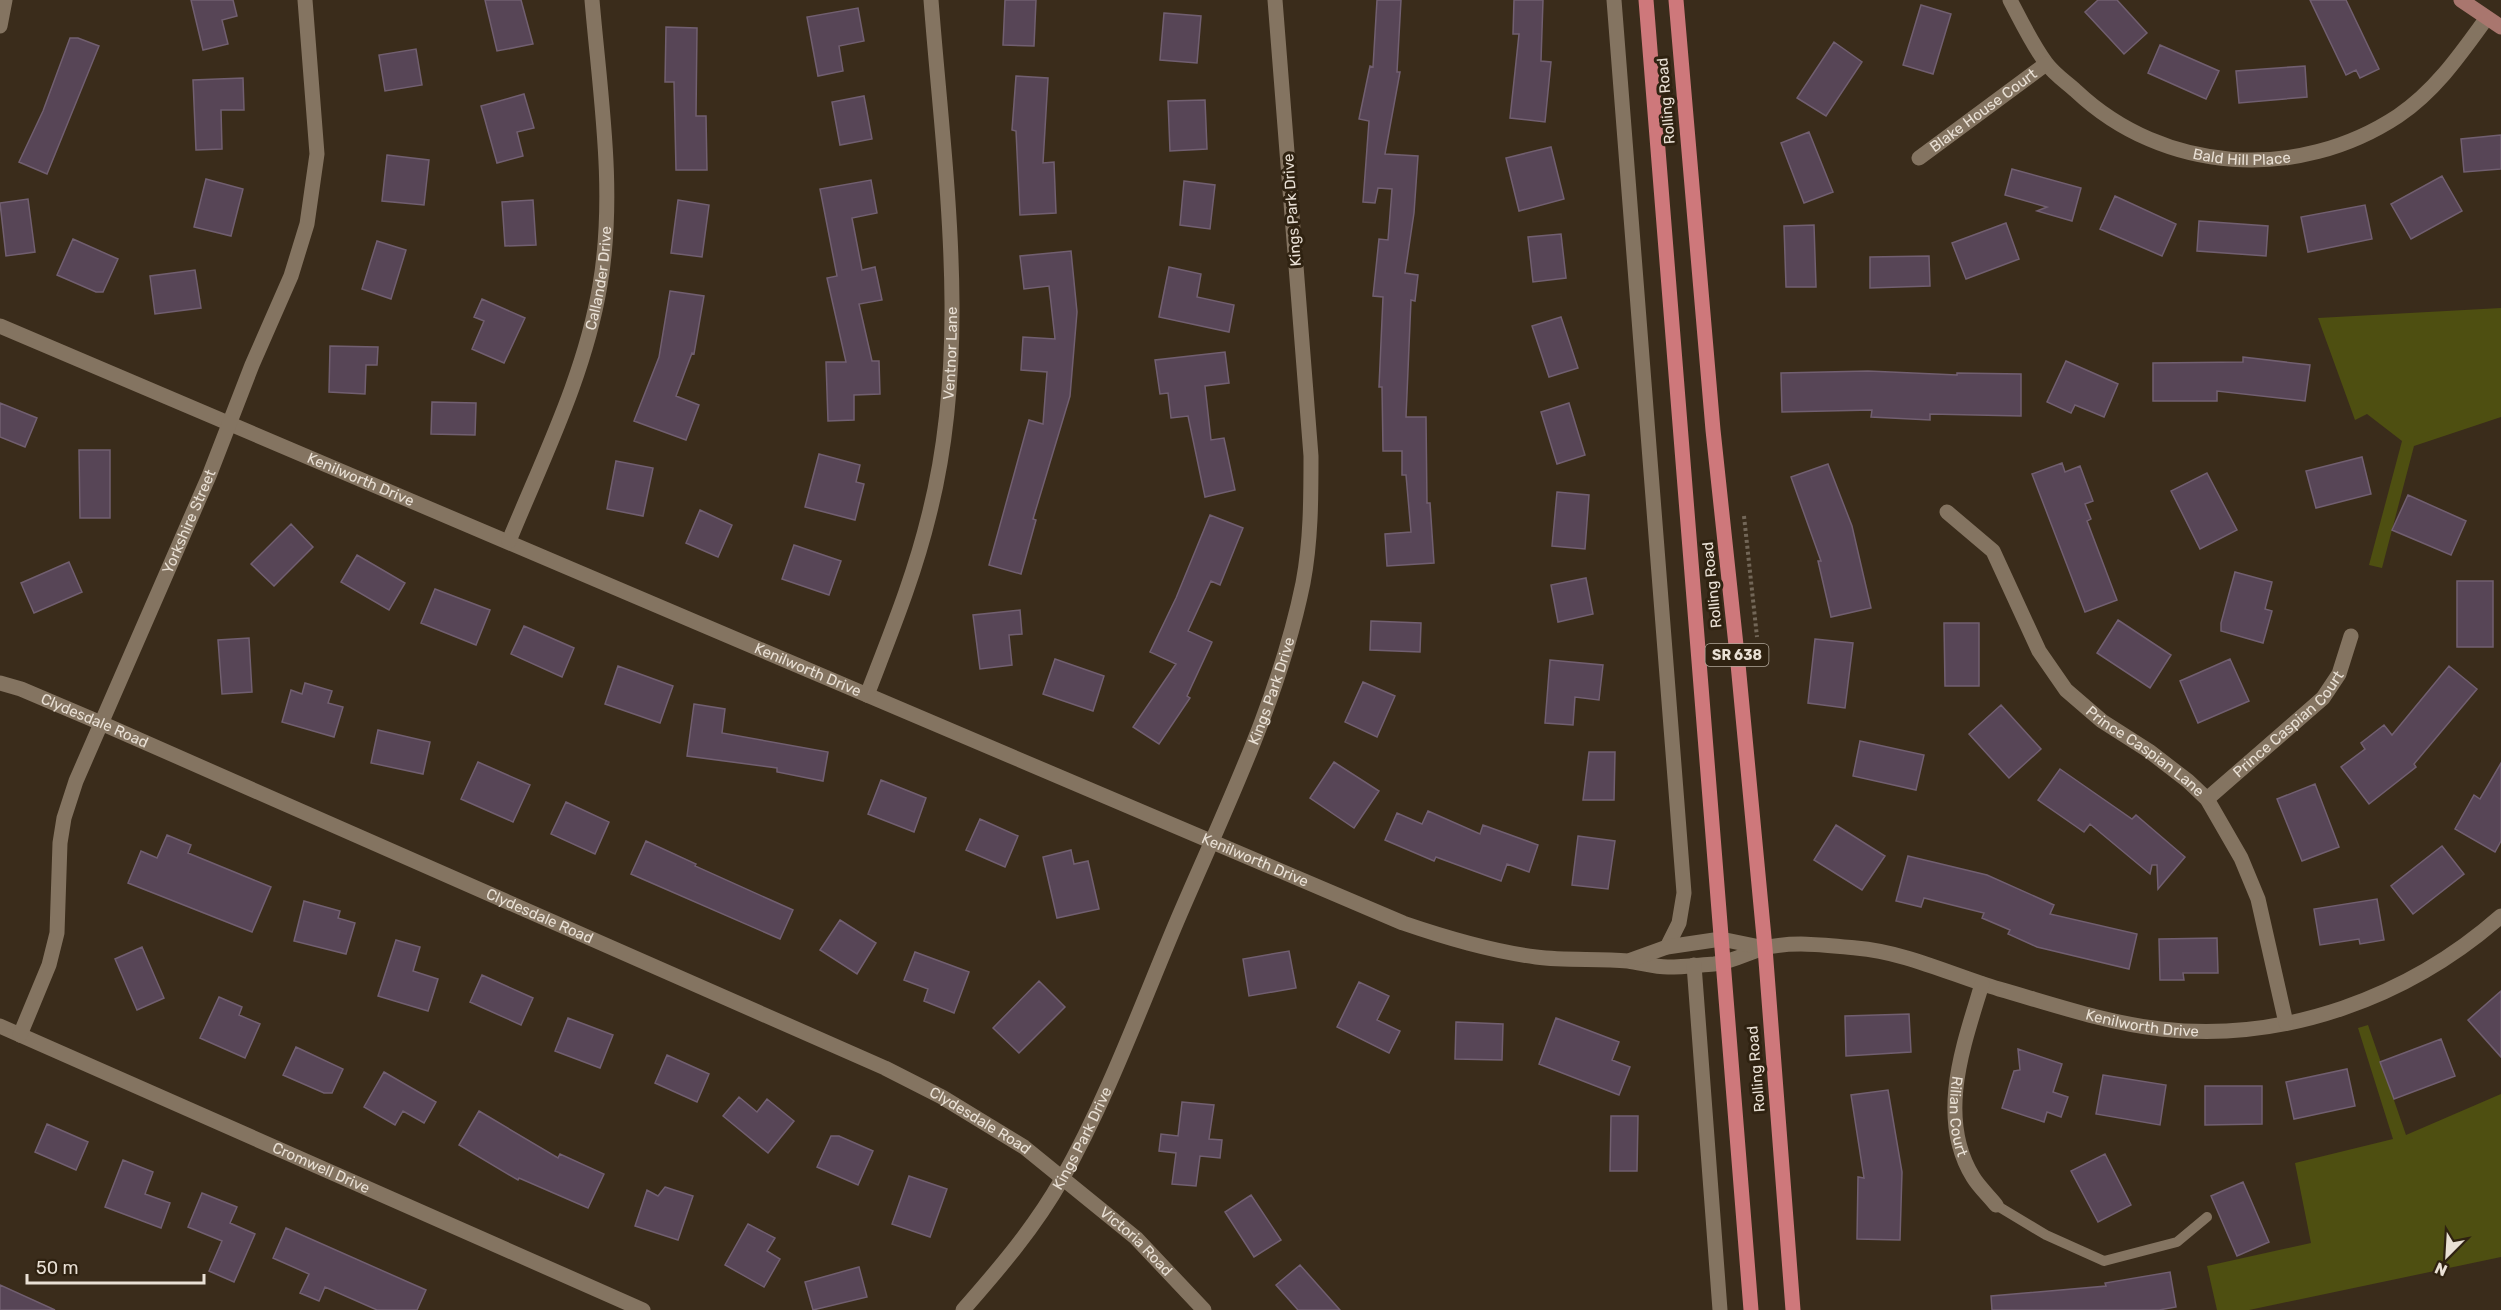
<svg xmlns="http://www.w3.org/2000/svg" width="2501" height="1310" viewBox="0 0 2501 1310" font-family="Rubik,sans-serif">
<rect width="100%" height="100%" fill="#3a2c1b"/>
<path fill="#4e4f11" d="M2501,308V417L2414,446L2382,568L2369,565L2402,441L2367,414L2355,420L2318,318Z
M2368,1025L2406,1135L2501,1094V1257L2249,1310H2217L2207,1266L2311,1243L2295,1163L2393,1139L2358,1028Z"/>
<path fill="#574556" stroke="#715f70" stroke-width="1.5" d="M191,0H233L237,16L222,20L228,44L203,50Z
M485,0H521L533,44L497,51Z
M1005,0H1036L1034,46L1003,45Z
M1377,0H1401L1397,72H1400L1385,154L1418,156L1414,213L1405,273L1418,275L1415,301L1411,300L1406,417H1426L1427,503H1430L1434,563L1387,566L1385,534L1411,532L1406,475H1402V451H1383L1382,387H1379L1383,297L1373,296L1379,239L1388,240L1392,189L1378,188L1375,203L1363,202L1369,121L1359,119L1370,66L1373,67Z
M1514,0H1543L1541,61L1551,62L1545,122L1510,118L1519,34H1513Z
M2098,0H2117L2147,33L2124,54L2085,12Z
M2310,0H2346L2379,69L2360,78L2356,70L2346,75Z
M1921,5L1951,14L1933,74L1903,65Z
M858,8L864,41L839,46L843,71L818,76L807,17Z
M1164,13L1201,16L1197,63L1160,60Z
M666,27L697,28L696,116H706L707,170H676L674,82H665Z
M70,38H78L99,46L47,174L19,162L43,111Z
M1834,42L1862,62L1826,116L1797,98Z
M2160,45L2219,71L2206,99L2148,73Z
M416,49L422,85L385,91L379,55Z
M2305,66L2307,97L2239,103L2236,71Z
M1016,76L1048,78L1043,163L1054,162L1056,213L1020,215L1016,131L1012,130Z
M243,78L244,110H221L222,149L196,150L193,80Z
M524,94L534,128L517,132L523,156L497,163L481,106Z
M864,96L872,139L840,145L832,102Z
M1205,100L1207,149L1170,151L1168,101Z
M1809,132L1833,192L1804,203L1781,143Z
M2501,135V169L2464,172L2461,139Z
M1551,147L1564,199L1519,211L1506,158Z
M387,155L429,160L424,205L382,201Z
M2012,169L2081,188L2072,221L2037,211L2047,207L2005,195Z
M2442,176L2462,211L2411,239L2391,204Z
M206,179L243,189L231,236L194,227Z
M871,180L877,213L852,218L862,270L875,267L882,300L859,304L872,361H879L880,394L854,395V420L828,421L826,362H846L827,278L837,276L820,189Z
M1184,181L1215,185L1210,229L1180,225Z
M2115,196L2176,224L2162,256L2100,229Z
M28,199L35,252L6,256L0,203Z
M533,200L536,245L505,246L502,202Z
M678,200L709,205L702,257L671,253Z
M2365,205L2372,239L2308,252L2301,217Z
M2199,221L2268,226L2266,256L2197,251Z
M2006,223L2019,259L1966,279L1952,243Z
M1814,225L1816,287H1786L1784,226Z
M1561,234L1566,278L1533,282L1528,237Z
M73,239L118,259L103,292H96L57,275Z
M377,241L406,250L391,299L362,289Z
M1071,251L1077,312L1070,396L1033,519L1036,520L1021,574L989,565L1029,420L1043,424L1047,372L1021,370L1023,337L1055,339L1049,286L1024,289L1020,256Z
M1929,256L1930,286L1870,288V257Z
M1169,267L1201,274L1197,297L1234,305L1229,332L1159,317Z
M195,270L201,308L155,314L150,276Z
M670,291L704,296L694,354L692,353L676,396L699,405L686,440L634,421L659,357Z
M482,299L525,318L504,363L472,349L484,321L474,317Z
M1561,317L1578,368L1549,377L1532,326Z
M330,346L378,347L377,365H366L365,394L329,392Z
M1225,352L1229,383L1205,386L1211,440L1224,438L1235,490L1205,497L1188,416L1171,418L1168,393L1160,394L1155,360Z
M2243,357L2310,365L2305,401L2217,391V401H2153V363L2243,362Z
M2066,361L2118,384L2104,417L2075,405L2071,413L2047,402Z
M1868,371L1957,375V373L2021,374V416L1930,414V420L1871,417L1872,410L1782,412L1781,373Z
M432,402L476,403L475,435L431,434Z
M0,403L37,418L25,447L0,437Z
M1569,403L1585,455L1557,464L1541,412Z
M79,450H110V518H80Z
M819,454L860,465L856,482L864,484L855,520L805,507Z
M2362,457L2371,494L2316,508L2306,471Z
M616,461L653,468L643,516L607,509Z
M2062,463L2065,472L2080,466L2093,501L2085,504L2091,519L2087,521L2117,600L2085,612L2032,474Z
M1828,464L1852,526L1871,608L1831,617L1818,561H1821L1791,477Z
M2207,473L2237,530L2200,549L2171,491Z
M1557,492L1589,495L1585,549L1552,546Z
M2408,495L2466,521L2451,555L2392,530Z
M700,510L732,525L718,557L686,543Z
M1210,515L1243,528L1220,585L1211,581L1188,631L1212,642L1187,696L1190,698L1159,744L1133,727L1176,664L1150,652L1176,598Z
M291,524L313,547L274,586L251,564Z
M794,545L841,561L829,595L782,579Z
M357,555L405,583L389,610L341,582Z
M69,562L82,592L34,613L21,583Z
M2235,572L2272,582L2265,609L2272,611L2263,643L2221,631V623Z
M1586,578L1593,614L1558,622L1551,585Z
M2457,581H2493V647H2457Z
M435,589L490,610L476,645L421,623Z
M1020,610L1022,634L1009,635L1012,665L980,669L973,615Z
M2118,620L2171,655L2150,688L2097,653Z
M1371,621L1421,623L1420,652L1370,650Z
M1944,623H1979V686H1945Z
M524,626L574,648L562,677L511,654Z
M249,638L252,692L222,694L218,640Z
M1815,639L1853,643L1845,708L1808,703Z
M1055,659L1104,676L1093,711L1043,694Z
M2230,659L2249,701L2198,723L2180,681Z
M1550,660L1603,665L1599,700L1575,697L1573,725L1545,723Z
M618,666L673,686L660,723L605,704Z
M2449,666L2477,689L2414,764L2416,767L2369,804L2341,767L2365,749L2361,743L2384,725L2392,735Z
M1363,682L1395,696L1377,737L1345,722Z
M305,683L332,691L328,703L343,707L334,737L282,722L291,690L302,694Z
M694,704L725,709L722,733L828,752L823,781L777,772V768L687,756Z
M2001,705L2041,749L2009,778L1969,734Z
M378,730L430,742L423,774L371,763Z
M1860,741L1924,755L1916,790L1853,776Z
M1589,752H1615L1614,800H1583Z
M478,762L530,785L513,822L461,799Z
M1334,762L1379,791L1354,828L1310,798Z
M2501,763V841L2495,852L2455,829L2474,795L2480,799Z
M2060,769L2132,819L2136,815L2185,857L2158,889L2157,865H2152L2150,874L2090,824L2084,832L2038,800Z
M881,780L926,798L914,832L868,814Z
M2315,784L2339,847L2302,861L2277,799Z
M566,802L609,822L595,854L551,834Z
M1428,811L1480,834L1483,825L1538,845L1529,872L1507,864L1501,881L1436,857L1434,861L1385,840L1397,813L1422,824Z
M980,819L1018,836L1005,867L966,850Z
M1836,825L1885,856L1862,890L1814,860Z
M167,835L191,845L188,853L271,887L252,932L128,883L141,851L157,858Z
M1578,836L1615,841L1608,889L1572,885Z
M646,841L696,864L695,866L793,910L780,939L631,874Z
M2442,846L2464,874L2413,914L2391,886Z
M1071,850L1074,864L1088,861L1099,909L1057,918L1043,857Z
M1908,856L1987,875L2054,905L2050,914L2137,934L2129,969L2037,947L2008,934L2010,930L1982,918L1984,913L1924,898L1921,907L1896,901Z
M2377,899L2384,940L2360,944L2359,939L2320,945L2314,909Z
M304,901L340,911L338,918L355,923L346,954L294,941Z
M840,920L876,943L857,974L820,950Z
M2217,938L2218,973H2183L2184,980H2160L2159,939Z
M396,940L420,947L413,971L438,979L428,1011L378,996Z
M142,947L164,998L137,1010L115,959Z
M1289,951L1296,988L1249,996L1243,959Z
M915,952L969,972L954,1013L924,1001L928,989L904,980Z
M482,975L533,998L521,1025L470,1002Z
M1039,981L1065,1007L1019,1053L993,1028Z
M1359,982L1389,996L1377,1020L1400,1031L1389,1053L1337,1027Z
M2501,991V1057L2468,1020Z
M219,997L242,1007L239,1015L260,1024L245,1058L200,1038Z
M1909,1014L1911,1052L1846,1056L1845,1016Z
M568,1018L613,1035L600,1068L555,1051Z
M1556,1018L1619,1042L1612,1060L1630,1067L1619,1095L1539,1064Z
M1456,1022L1503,1024L1502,1060L1455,1059Z
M2441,1039L2455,1076L2394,1099L2380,1062Z
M296,1047L343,1069L332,1093H324L283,1075Z
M2018,1049L2062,1064L2053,1092L2068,1097L2061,1117L2047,1112L2044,1122L2002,1108L2014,1071L2020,1070Z
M667,1055L709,1074L697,1102L655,1083Z
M2347,1069L2355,1106L2294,1119L2286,1082Z
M384,1072L436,1102L424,1123L403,1111L395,1125L364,1107Z
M2103,1075L2166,1085L2160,1125L2096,1114Z
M2205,1086H2262V1124L2205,1125Z
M1888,1090L1902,1172L1900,1240L1857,1239L1858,1177L1864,1178L1851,1095Z
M739,1097L757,1112L767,1099L794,1121L768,1153L723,1116Z
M1182,1102L1214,1105L1209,1139L1222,1140L1220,1158L1200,1156L1196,1186L1172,1184L1176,1153L1159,1151L1161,1134L1178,1136Z
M479,1111L558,1158L560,1154L604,1174L588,1208L519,1178L518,1180L459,1145Z
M1611,1116H1638L1637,1171H1610Z
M47,1124L88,1142L76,1170L35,1152Z
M831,1136H839L873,1151L858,1185L817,1167Z
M2105,1154L2131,1205L2098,1222L2071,1171Z
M123,1160L153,1172L145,1194L170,1203L161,1228L105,1207Z
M909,1176L947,1189L930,1237L892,1224Z
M2243,1182L2269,1242L2237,1256L2211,1196Z
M665,1187L693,1196L678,1240L635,1226L647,1190L658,1196Z
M202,1193L237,1207L230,1223L255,1234L234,1282L209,1271L222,1241L188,1227Z
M1251,1195L1281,1240L1254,1257L1225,1212Z
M748,1224L775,1238L767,1251L780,1259L764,1287L725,1265Z
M286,1228L426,1290L417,1310H377L325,1287L319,1301L300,1293L309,1274L273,1258Z
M1300,1265L1340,1310H1298L1276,1285Z
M859,1267L867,1297L813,1310L805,1282Z
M2170,1272L2176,1307L2159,1310H1992L1991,1296L2106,1286L2105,1283Z
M0,1285L55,1310H0Z"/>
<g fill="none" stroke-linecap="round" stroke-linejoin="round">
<path stroke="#736758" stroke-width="4" stroke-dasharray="3 3" stroke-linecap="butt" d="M1744,516L1757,637"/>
<path stroke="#847461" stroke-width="10" d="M1996,1205L2046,1235L2104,1261L2177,1242L2207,1217"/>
<g stroke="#847461" stroke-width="15">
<path d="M1614,0L1684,893L1679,923L1667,947"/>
<path id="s1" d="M2010,0C2021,21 2032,44 2046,63C2054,74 2066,82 2076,91C2164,174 2298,182 2398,116C2435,91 2460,55 2486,19"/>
<path d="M0,26L5,0"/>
<path id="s2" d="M1919,158L2046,64"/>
<path id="s3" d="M0,326L1403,923C1447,938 1490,951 1536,957C1567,961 1598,958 1628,961C1642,963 1655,967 1668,967C1684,967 1699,965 1714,964C1732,962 1747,953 1764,948C1792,941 1826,945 1856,948C1905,952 1952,975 1999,989C2052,1004 2106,1023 2161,1029C2285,1043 2409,997 2501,916"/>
<path id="s4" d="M1947,512L1993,551L2039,651L2066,690L2102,721L2149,751L2188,781L2207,799L2241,858L2258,899L2286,1023"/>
<path id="s5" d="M509,541C543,458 585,375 600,285C616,192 600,94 592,0"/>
<path id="s6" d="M0,683L21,689L101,723L885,1068L942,1097L1024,1147L1136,1238L1204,1310"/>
<path id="s7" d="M867,695C890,635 914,577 929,515C972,347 944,170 931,0"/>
<path id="s8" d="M2207,799L2323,698L2339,674L2351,636"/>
<path d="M1631,960L1667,947L1721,939L1765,948"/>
<path d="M1694,965L1720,1310"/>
<path id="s9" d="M1982,984C1964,1044 1936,1117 1973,1177C1979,1187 1989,1196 1996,1205"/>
<path id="s10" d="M0,1026L643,1310"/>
<path id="s11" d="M20,1035L49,965L57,933L60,843L64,818L76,781L209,476L252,365L291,276L307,224L317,154L305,0"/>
<path id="s12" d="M963,1310C999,1269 1035,1227 1062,1179C1107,1099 1141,1006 1177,921C1224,811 1279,701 1303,583C1311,541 1311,498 1311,456L1275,0"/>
</g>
<path stroke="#a9766e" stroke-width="15" d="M2461,0L2501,27"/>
<path stroke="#ce787b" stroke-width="15" d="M1646,0L1751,1310
M1676,0L1713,430L1738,664L1765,948L1793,1310"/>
</g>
<g text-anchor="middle" stroke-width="6" stroke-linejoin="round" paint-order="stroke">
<rect fill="#2f2211" stroke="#b1a79a" stroke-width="1.5" x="1705.5" y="644" width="63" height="22" rx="4.5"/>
<g font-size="14" font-weight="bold" fill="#e9e0d5">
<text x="1737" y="660">SR 638</text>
</g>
<g font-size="15" fill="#e9e0d5" stroke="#2f2211">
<text transform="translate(1666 101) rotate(-95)" y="5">Rolling Road</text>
<text dy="5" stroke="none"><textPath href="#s2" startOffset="80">Blake House Court</textPath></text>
<text dy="5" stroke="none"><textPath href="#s1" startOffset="297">Bald Hill Place</textPath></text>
<text transform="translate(1292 210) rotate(-94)" y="5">Kings Park Drive</text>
<text dy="5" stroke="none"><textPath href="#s5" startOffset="279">Callander Drive</textPath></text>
<text dy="5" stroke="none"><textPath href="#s7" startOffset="354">Ventnor Lane</textPath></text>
<text dy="5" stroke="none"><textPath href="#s3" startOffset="392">Kenilworth Drive</textPath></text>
<text dy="5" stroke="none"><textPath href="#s11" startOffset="546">Yorkshire Street</textPath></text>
<text transform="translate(1712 585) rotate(-96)" y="5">Rolling Road</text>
<text dy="5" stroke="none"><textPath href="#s3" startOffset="878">Kenilworth Drive</textPath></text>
<text dy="5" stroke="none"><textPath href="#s12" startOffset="696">Kings Park Drive</textPath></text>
<text dy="5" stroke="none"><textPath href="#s6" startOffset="102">Clydesdale Road</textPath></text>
<text dy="5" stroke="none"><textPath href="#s8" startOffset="111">Prince Caspian Court</textPath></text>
<text dy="5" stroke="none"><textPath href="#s4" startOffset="318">Prince Caspian Lane</textPath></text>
<text dy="5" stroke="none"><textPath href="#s3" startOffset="1364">Kenilworth Drive</textPath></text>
<text dy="5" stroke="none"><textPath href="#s6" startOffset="588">Clydesdale Road</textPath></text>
<text dy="5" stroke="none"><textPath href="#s3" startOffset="2283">Kenilworth Drive</textPath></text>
<text transform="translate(1756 1069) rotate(-95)" y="5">Rolling Road</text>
<text dy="5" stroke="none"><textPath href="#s9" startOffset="136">Rilian Court</textPath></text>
<text dy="5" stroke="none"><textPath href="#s6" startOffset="1074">Clydesdale Road</textPath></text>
<text dy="5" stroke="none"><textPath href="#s12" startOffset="210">Kings Park Drive</textPath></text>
<text dy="5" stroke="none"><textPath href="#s10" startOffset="351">Cromwell Drive</textPath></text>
<text dy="5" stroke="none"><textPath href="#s6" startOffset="1272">Victoria Road</textPath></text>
</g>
</g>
<g transform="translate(2447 1256) rotate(204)" stroke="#2f2211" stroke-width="4.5" paint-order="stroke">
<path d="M0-4.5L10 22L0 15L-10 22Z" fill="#e9e0d5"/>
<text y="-9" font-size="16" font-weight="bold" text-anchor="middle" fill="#e9e0d5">N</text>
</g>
<path d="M27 1274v9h177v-9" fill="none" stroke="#e9e0d5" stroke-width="3"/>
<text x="36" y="1274" font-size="18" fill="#e9e0d5" stroke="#2f2211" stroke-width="4.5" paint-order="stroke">50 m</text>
</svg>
